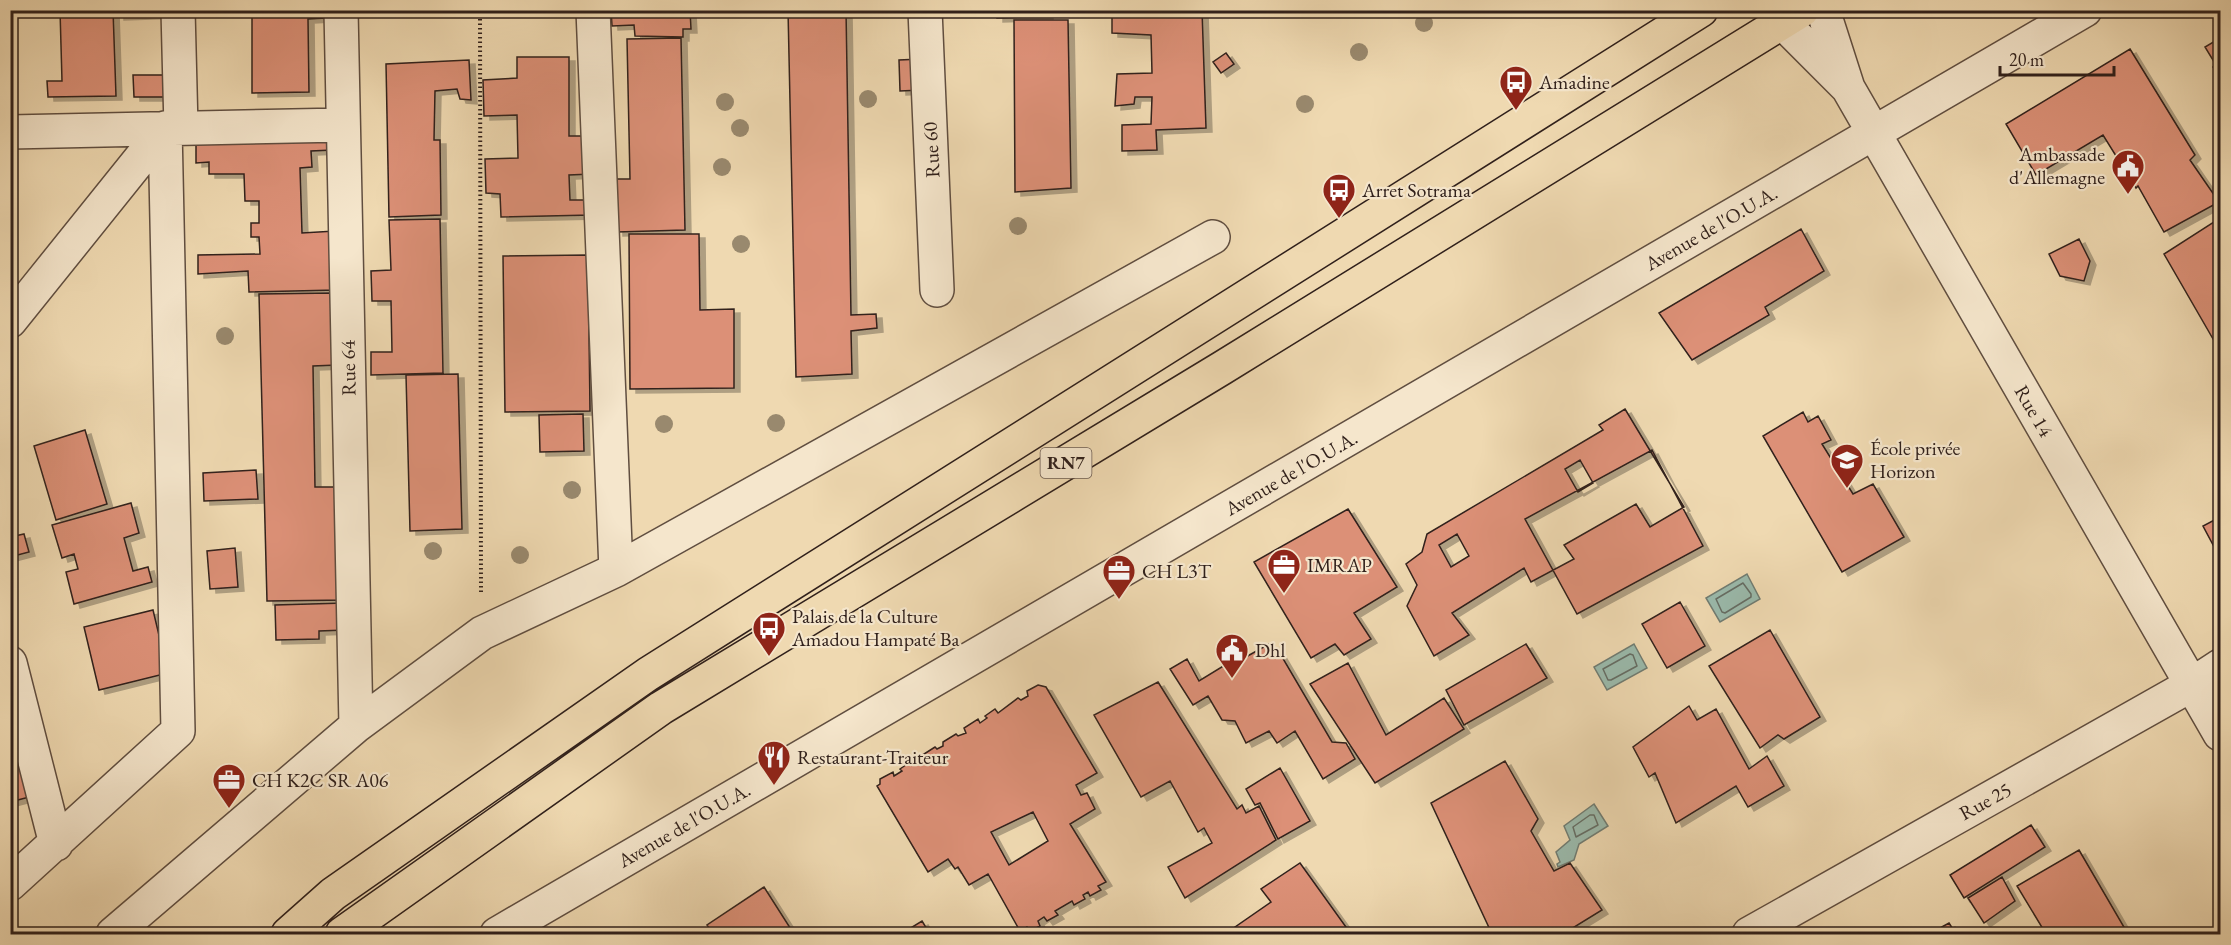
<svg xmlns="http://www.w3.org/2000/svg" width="2231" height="945" viewBox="0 0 2231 945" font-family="'EB Garamond',serif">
<defs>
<filter id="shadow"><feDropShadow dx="6" dy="4" stdDeviation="0" flood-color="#0004"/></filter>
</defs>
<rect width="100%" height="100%" fill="#efd9b1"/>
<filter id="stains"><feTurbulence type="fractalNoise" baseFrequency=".00333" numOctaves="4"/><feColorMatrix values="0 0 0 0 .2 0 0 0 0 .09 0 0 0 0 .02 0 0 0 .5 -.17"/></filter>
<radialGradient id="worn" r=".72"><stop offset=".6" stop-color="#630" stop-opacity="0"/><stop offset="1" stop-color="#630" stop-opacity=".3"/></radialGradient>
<path fill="#9abaac" stroke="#707c72" stroke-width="1.5" d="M1747,574L1760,599L1720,622L1706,598Z
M1634,644L1647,668L1607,690L1594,667Z
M1594,804L1608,826L1579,844L1574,860L1558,867L1557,864L1560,862L1556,852L1570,840L1564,826Z"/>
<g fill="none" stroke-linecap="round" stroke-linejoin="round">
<path stroke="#656d64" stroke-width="1.5" d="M1743,583L1751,594V597L1725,613L1722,612L1716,599Z
M1630,654L1633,655L1637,666L1611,680H1608L1603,669Z
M1590,815H1594L1598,825L1576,837L1573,827Z"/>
</g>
<path fill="#dc9077" stroke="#30201b" stroke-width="1.5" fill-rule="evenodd" filter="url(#shadow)" d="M60,10H113L116,96L48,97L47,81H62Z
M118,10H175V14L118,16Z
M252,10H325V18L308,19L309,92L252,93Z
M611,10H690L691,29H683V37L635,36L634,25L612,26Z
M788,10H846L851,315L876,314L877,328L851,331L852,374L796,377Z
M997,10H1047V16L997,18Z
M1112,10H1202L1206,128L1156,130L1157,150L1122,151V125L1151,124L1152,97H1135L1134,104L1115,106L1117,74L1152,73L1151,35L1112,33Z
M1014,20H1068L1071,188L1015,192Z
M681,38L685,230L617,232L616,179H630L627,39Z
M2220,38V80L2213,67L2216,65L2205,47Z
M2130,49L2195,155L2190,160L2219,202L2164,232L2138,186L2136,188L2103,135L2036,175L2006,124Z
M1226,53L1234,64L1221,73L1213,62Z
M517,57H569V136H590L592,174L569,175L570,200H592V215L501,217L500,194L486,193L485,159L518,158L517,115L484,116L483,80L517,78Z
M921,59L922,90L900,91L899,60Z
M469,60L471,100L460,99L457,89L435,91L434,140H440L441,215L389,217L386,64Z
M133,75H174L173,97H134Z
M332,132L333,150L311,151L312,167L300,168L302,233L335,231L337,290L249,292L248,271L198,274V255L260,254L259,237H251V223H259V201H245L244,174H209V162L196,163V133Z
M2220,218V351L2164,254Z
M440,219L443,373L371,375V352H392L391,301H372L371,271L391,270L389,220Z
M1801,229L1824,271L1765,307L1769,315L1692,360L1659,313Z
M629,234H699L700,310L734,309V388L630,389Z
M2079,239L2090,261L2084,281L2060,276L2049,254Z
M588,255L590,411L505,412L503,256Z
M335,293L338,365L313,366L315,487H341L348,600L267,601L259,294Z
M458,374L462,529L410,531L406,375Z
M1625,409L1684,507L1650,527L1636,504L1564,545L1574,559L1531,582L1524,568L1452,613L1469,635L1434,656L1407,606L1417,585L1406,564L1422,552L1427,534L1603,430L1599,425ZM1580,460L1593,483L1578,492L1565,469ZM1457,534L1469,556L1451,567L1439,545Z
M1803,412L1808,422L1818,416L1831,440L1822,444L1853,494L1873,484L1904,537L1842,572L1763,436Z
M583,414L584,451L540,452L539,415Z
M85,430L107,504L56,520L34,446Z
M1652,450L1703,546L1577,614L1525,519Z
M256,470L258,499L204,501L203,473Z
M131,503L139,533L124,538L133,571L148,567L152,582L74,604L66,572L78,569L74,554L62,558L52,525Z
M1348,509L1397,587L1354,613L1371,639L1344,655L1335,644L1311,658L1254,562Z
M2220,517V558L2203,526Z
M24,534L29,552L10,557V537Z
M235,548L238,587L210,589L207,551Z
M1680,602L1705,646L1667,668L1642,624Z
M345,603L346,630L319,631V639L276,640L275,605Z
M153,610L168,673L99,690L84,627Z
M1770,630L1820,717L1784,739L1778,735L1760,748L1709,666Z
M1269,644L1274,652L1278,650L1332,742L1346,743L1355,759L1323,779L1295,731L1277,743L1269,731L1246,743L1235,721L1222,720L1208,696L1193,705L1170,669L1187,659L1199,681L1243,654L1244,658Z
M1526,644L1547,678L1464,725L1446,690Z
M1348,663L1386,735L1444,698L1464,729L1375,783L1310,684Z
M1158,682L1237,809L1242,805L1246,813L1259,806L1276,840L1185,898L1168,867L1212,843L1204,828L1198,832L1170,781L1141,797L1094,715Z
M1038,685L1046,687L1097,773L1076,785L1081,795L1087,793L1095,809L1070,824L1106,882L1098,886L1101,890L1090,896L1088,892L1083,895L1085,899L1074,905L1072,901L1055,911L1058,915L1047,921L1044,917L1038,921L1040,926L1030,931L1027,927L1020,931L988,874L969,885L958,867L955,869L948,859L928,872L877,786L880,784V779L893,772L894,776L902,771L900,769L913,760L915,763L923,758L921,756L935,747L937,749L943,746V742L956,734L958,736L966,733L964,728L978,719L980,723L987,718L985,716L995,709L998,713L1018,698L1021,700L1028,696L1027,691ZM1033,812L1048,841L1009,865L991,832Z
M1689,706L1697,720L1716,709L1749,769L1767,756L1784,786L1748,807L1736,786L1676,823L1655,773L1649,777L1633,747Z
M10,713L41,794L10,802Z
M1505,761L1538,819L1531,831L1554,871L1570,863L1602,910L1563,934H1519L1515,928L1504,934H1492L1431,803Z
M1280,768L1310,821L1278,839L1260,803L1255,805L1246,789Z
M2031,825L2045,847L1964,898L1950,875Z
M2079,850L2128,934H2046L2017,886Z
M1300,863L1351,934H1225L1271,902L1261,889Z
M2002,877L2015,901L1984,923L1968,898Z
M764,887L794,934H713L707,925Z
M922,921L930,934H905L904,932Z
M1949,923L1956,934H1929Z"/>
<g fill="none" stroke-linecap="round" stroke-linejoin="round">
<defs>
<path id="street" d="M178,10L181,128
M341,10L356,726
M593,10L616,570
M925,10L937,290
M1782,22L1848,88L1823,10
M1848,88L2220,734
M10,132L343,125
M10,321L165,128
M10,663L56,844
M10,884L178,731L165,128
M113,934L356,726L482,633L616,570L1213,237
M497,934L2085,10
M1749,934L2191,685L2220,666"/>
<path id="primary" d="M288,934L333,894L648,674L1701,10
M342,934L661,708L1222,368L1802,10"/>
</defs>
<use href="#street" stroke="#604e40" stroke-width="36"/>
<use href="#primary" stroke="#30201b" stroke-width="36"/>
<path stroke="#30201b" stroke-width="4" stroke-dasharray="1.5 3" stroke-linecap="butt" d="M480,10L481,595"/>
<use href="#street" stroke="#f5e6cc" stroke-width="33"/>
<use href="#primary" stroke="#efd9b1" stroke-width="33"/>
</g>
<g fill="#99896e">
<circle cx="1424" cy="23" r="9"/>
<circle cx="1359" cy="52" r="9"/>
<circle cx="868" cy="99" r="9"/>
<circle cx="725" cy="102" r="9"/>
<circle cx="1305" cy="104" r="9"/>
<circle cx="740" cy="128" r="9"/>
<circle cx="722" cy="167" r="9"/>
<circle cx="1018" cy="226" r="9"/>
<circle cx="741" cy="244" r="9"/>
<circle cx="225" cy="336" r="9"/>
<circle cx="776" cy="423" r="9"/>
<circle cx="664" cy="424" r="9"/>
<circle cx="572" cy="490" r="9"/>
<circle cx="433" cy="551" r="9"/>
<circle cx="520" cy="555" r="9"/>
</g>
<defs>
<symbol id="bus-pin" viewBox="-11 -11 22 30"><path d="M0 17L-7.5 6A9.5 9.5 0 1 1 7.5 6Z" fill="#8f2418" stroke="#f5e6cc"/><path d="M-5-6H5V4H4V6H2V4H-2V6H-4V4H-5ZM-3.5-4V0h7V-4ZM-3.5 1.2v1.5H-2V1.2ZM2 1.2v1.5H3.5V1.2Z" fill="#fff"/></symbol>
<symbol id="civic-pin" viewBox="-11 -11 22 30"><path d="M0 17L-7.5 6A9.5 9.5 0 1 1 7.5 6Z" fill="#8f2418" stroke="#f5e6cc"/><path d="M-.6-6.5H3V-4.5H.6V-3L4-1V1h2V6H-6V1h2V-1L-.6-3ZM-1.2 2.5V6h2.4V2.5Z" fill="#fff"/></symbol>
<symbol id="school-pin" viewBox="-11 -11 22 30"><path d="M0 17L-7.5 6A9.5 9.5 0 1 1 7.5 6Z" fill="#8f2418" stroke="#f5e6cc"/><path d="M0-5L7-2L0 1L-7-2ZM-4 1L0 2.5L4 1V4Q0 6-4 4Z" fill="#fff"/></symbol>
<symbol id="office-pin" viewBox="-11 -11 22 30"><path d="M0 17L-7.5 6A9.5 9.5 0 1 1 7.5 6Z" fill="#8f2418" stroke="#f5e6cc"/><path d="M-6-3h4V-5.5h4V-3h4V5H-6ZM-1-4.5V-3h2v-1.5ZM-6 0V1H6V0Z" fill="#fff"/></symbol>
<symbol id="restaurant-pin" viewBox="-11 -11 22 30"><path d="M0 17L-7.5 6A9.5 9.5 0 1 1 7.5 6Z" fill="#8f2418" stroke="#f5e6cc"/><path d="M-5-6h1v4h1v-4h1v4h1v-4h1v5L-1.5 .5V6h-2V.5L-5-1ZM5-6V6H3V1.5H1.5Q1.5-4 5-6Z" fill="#fff"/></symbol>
</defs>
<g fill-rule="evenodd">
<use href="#bus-pin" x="1497" y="63" width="38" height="52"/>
<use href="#civic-pin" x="2109" y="147" width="38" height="52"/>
<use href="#bus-pin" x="1320" y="171" width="38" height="52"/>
<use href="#school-pin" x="1828" y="441" width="38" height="52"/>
<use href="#office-pin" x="1265" y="546" width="38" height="52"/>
<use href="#office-pin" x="1100" y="552" width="38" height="52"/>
<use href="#bus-pin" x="750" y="609" width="38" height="52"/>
<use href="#civic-pin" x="1213" y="631" width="38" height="52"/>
<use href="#restaurant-pin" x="755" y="738" width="38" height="52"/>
<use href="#office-pin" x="210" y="761" width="38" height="52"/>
</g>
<g text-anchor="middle" stroke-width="4.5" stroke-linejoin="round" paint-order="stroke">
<rect fill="#f5e6cc" stroke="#6b5b50" stroke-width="1.5" x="1040.5" y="448" width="51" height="30" rx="4.5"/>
<g font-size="18" font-weight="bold" fill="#30201b">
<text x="1066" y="469">RN7</text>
</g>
<g font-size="20" fill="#30201b" stroke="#f5e6cc" text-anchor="start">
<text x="1539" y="89">Amadine</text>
<text x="2105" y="161" text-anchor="end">Ambassade<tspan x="2105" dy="23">d'Allemagne</tspan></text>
<text x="1362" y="197">Arret Sotrama</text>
<text x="1870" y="455">École privée<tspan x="1870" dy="23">Horizon</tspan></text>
<text x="1307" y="572">IMRAP</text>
<text x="1142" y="578">CH L3T</text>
<text x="792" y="623">Palais de la Culture<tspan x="792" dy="23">Amadou Hampaté Ba</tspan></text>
<text x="1255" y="657">Dhl</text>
<text x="797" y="764">Restaurant-Traiteur</text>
<text x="252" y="787">CH K2C SR A06</text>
</g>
<g font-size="20" fill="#30201b" stroke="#f5e6cc">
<text transform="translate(931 150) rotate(-93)" y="7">Rue 60</text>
<text transform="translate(1711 228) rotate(-30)" y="7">Avenue de l'O.U.A.</text>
<text transform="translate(348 368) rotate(-91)" y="7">Rue 64</text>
<text transform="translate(2034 411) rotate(60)" y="7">Rue 14</text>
<text transform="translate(1291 473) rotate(-30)" y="7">Avenue de l'O.U.A.</text>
<text transform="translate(1985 801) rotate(-29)" y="7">Rue 25</text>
<text transform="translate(684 825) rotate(-30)" y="7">Avenue de l'O.U.A.</text>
</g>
</g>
<rect width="2231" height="945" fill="none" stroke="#efd9b1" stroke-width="36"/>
<rect x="12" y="12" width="2207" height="921" fill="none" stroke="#30201b" stroke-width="3"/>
<rect x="18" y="18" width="2195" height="909" fill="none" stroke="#30201b" stroke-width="1.5"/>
<path d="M2000 66v9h114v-9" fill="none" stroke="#30201b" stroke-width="3"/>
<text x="2009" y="66" font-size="18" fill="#30201b" stroke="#f5e6cc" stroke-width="4.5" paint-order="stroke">20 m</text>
<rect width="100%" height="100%" filter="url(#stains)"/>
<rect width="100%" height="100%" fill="url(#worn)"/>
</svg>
